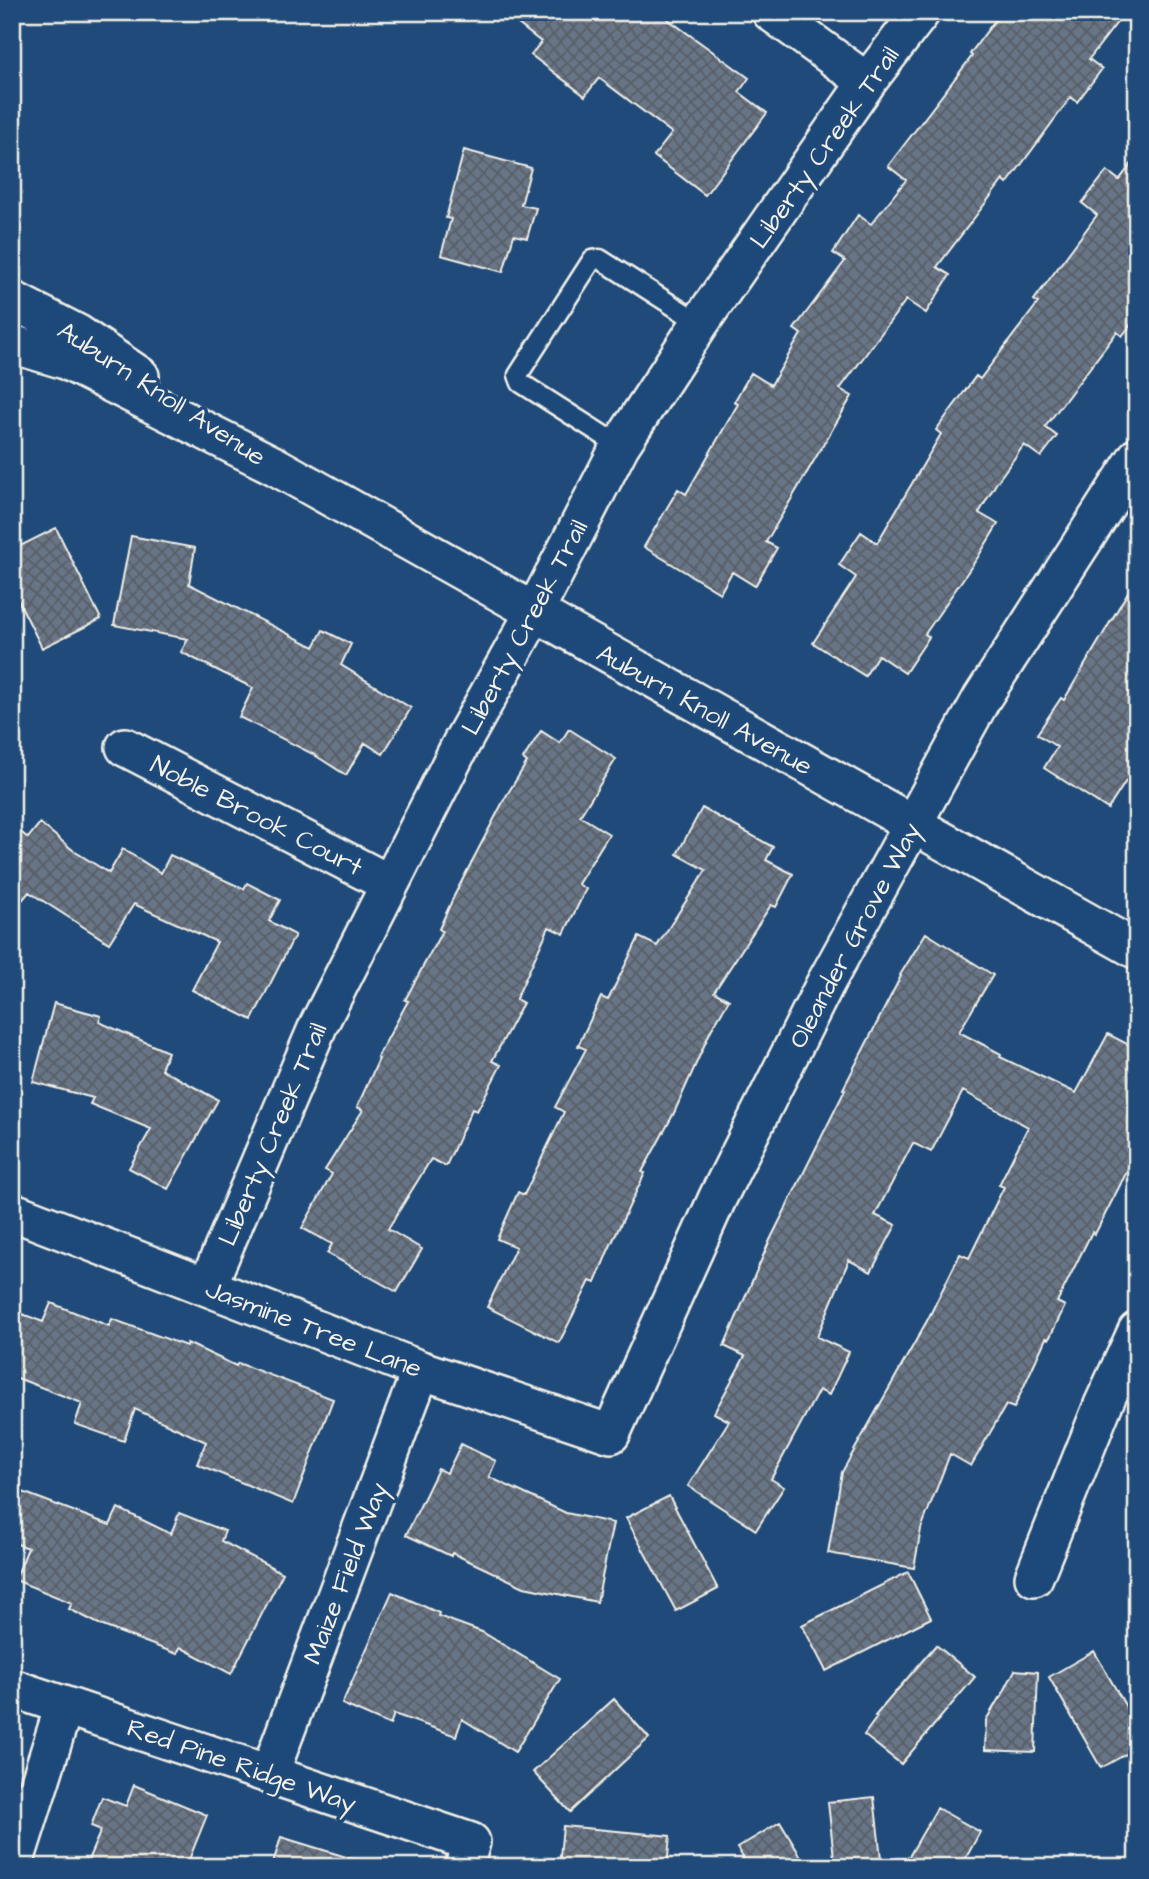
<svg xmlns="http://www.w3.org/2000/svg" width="1149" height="1879" viewBox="0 0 1149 1879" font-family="'Architects Daughter',sans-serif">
<defs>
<pattern id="building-cross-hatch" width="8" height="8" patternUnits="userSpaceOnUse" patternTransform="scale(1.75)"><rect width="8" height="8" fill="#677486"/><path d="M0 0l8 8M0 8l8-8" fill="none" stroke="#585e66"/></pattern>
</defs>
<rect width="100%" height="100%" fill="#1f4a7a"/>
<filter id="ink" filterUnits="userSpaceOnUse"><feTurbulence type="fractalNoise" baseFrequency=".0143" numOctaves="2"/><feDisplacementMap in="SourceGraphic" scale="14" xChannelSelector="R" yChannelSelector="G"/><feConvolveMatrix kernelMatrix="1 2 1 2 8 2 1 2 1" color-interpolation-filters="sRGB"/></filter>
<g filter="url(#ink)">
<path fill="url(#building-cross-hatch)" stroke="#f4f1e8" stroke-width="2" d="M503,12H658L749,78L739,92L767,113L705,195L654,156L672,133L599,78L585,96L531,55L541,42Z
M1001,12H1125L1089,59L1102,69L1077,102L1071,97L1007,184L1003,180L937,267L950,275L926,313L906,300L840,389L852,396L766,542L777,548L755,586L732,572L720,593L644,547L678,489L686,494L738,404L734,402L751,373L771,385L801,334L794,329L845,261L833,253L858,215L871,224L906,180L888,166L972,56L970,54Z
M464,150L531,168L521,205L536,208L527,238L514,235L503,272L441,255L451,219L446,218Z
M1137,157V317L1122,336L1117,332L1045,427L1057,436L1041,457L1024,445L997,482L979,513L998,524L978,557L925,634L929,637L905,673L878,655L865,676L813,643L856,577L839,565L861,532L877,543L941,434L936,430L976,376L980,379L1038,303L1034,300L1097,215L1082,203L1107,171L1119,180Z
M56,528L101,619L42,648L12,588V550Z
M131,536L195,548L189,584L314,647L323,630L351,644L341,665L411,708L383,754L365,743L346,775L313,754L239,717L253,688L181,652L188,639L114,625Z
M1137,577V764L1108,809L1044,768L1057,747L1037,734L1061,698L1064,700Z
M569,729L616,759L580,816L609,834L578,884L586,889L564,934L549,927L516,999L523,1003L492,1061L501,1065L477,1111L472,1109L446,1166L431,1159L388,1229L422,1249L397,1292L327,1253L332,1244L302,1228L332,1174L325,1170L363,1110L357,1107L379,1059L377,1058L408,1001L405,1000L442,931L439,929L454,896L505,798L527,762L523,759L541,731L560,743Z
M702,808L773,847L766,860L793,874L776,907L771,905L714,992L729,1000L711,1030L674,1113L642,1172L645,1173L608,1251L595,1283L590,1281L559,1343L487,1307L516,1247L497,1239L518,1192L524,1195L564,1112L555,1107L586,1049L578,1046L601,997L608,1000L639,937L657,946L706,870L677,854Z
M40,823L74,851L109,873L123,849L161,873L170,855L244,889L247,883L280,900L269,921L295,935L252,1020L192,990L217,942L134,904L109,943L29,892L12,912V825L28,838Z
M926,933L993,975L959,1032L1001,1054L1000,1057L1076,1093L1108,1034L1137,1049V1152L1095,1234L1092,1232L1057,1302L1065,1306L1049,1339L1046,1338L1014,1408L1006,1405L971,1466L950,1454L921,1529L914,1568L828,1553L842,1472L928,1319L960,1254L969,1258L1004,1187L999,1185L1028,1127L963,1091L931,1152L913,1143L875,1215L896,1225L871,1272L849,1260L817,1337L849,1352L829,1395L819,1390L771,1479L784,1487L756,1530L688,1486L729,1421L714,1413L745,1356L724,1346L770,1240L845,1090L843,1089L901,976L900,975Z
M54,1003L101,1016L99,1022L168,1052L161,1069L218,1100L168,1189L129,1168L151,1129L90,1104L93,1098L33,1082Z
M51,1303L109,1326L112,1319L186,1346L187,1343L236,1366L238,1363L333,1399L293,1504L197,1464L206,1442L135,1409L124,1441L75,1424L82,1403L12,1376V1310L43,1322Z
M461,1444L496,1461L489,1477L566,1513L613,1523L597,1602L524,1587L452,1553L451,1556L406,1535L438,1469L447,1473Z
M12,1488L110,1525L118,1508L171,1534L179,1513L225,1531L221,1541L283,1573L231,1674L180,1647L177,1654L103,1626L69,1609L72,1603L15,1580L28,1548L12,1542Z
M669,1496L718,1589L676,1611L626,1518Z
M908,1572L931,1618L826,1671L802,1625Z
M392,1592L439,1613L438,1616L482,1632L560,1679L515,1752L462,1719L456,1736L394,1714L390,1725L342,1704Z
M936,1645L975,1677L901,1764L864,1735L877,1717L875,1716Z
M1094,1651L1137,1726V1748L1101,1768L1049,1677Z
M1015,1670L1038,1672L1035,1752L985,1750L986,1720L999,1698L1000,1699Z
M614,1699L649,1738L570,1812L533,1772Z
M134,1785L207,1815L186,1867H85L101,1830L91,1826L102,1797L126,1806Z
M874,1797L882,1867H835L828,1802Z
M937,1808L980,1832L961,1867H903Z
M780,1822L807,1867H749L737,1848Z
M563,1826L670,1836L667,1867H559Z
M281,1837L356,1860L355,1867H272Z"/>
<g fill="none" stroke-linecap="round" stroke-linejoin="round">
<defs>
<path id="service" d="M620,446L521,383L518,375L592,260L600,259L700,323"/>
<path id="minor" d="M771,12L867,82
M12,300L78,334L140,376
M12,344L65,360L275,466L1137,950
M125,747L390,884
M19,1214L421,1370L611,1434L718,1197L825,984L982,698L1137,457
M207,1287L318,1026L461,744L534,613L620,446L700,323L867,82L921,12
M1034,1577L1103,1405L1137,1331
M12,1688L471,1842L464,1867
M269,1775L421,1370
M13,1867L64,1706"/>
</defs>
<use href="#service" stroke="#f4f1e8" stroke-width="23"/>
<use href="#minor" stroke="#f4f1e8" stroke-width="42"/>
<use href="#service" stroke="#1f4a7a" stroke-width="18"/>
<use href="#minor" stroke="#1f4a7a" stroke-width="37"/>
</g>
</g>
<g text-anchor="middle" stroke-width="7" stroke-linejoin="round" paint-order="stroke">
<g font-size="26" fill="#f4f1e8" stroke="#1f4a7a">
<text transform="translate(824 147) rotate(-55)" y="9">Liberty Creek Trail</text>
<text transform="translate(162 393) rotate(33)" y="9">Auburn Knoll Avenue</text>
<text transform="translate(524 627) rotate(-62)" y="9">Liberty Creek Trail</text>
<text transform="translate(705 709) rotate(29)" y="9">Auburn Knoll Avenue</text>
<text transform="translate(257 815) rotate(27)" y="9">Noble Brook Court</text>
<text transform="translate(854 935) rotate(-62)" y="9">Oleander Grove Way</text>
<text transform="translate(272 1134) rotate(-67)" y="9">Liberty Creek Trail</text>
<text transform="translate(314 1328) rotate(21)" y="9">Jasmine Tree Lane</text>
<text transform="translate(345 1573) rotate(-69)" y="9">Maize Field Way</text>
<text transform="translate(242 1765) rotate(19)" y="9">Red Pine Ridge Way</text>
</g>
</g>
<rect width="1149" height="1879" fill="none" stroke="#1f4a7a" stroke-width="42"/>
<rect x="21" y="21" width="1107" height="1837" fill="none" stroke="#f4f1e8" stroke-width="2.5" filter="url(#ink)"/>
</svg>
